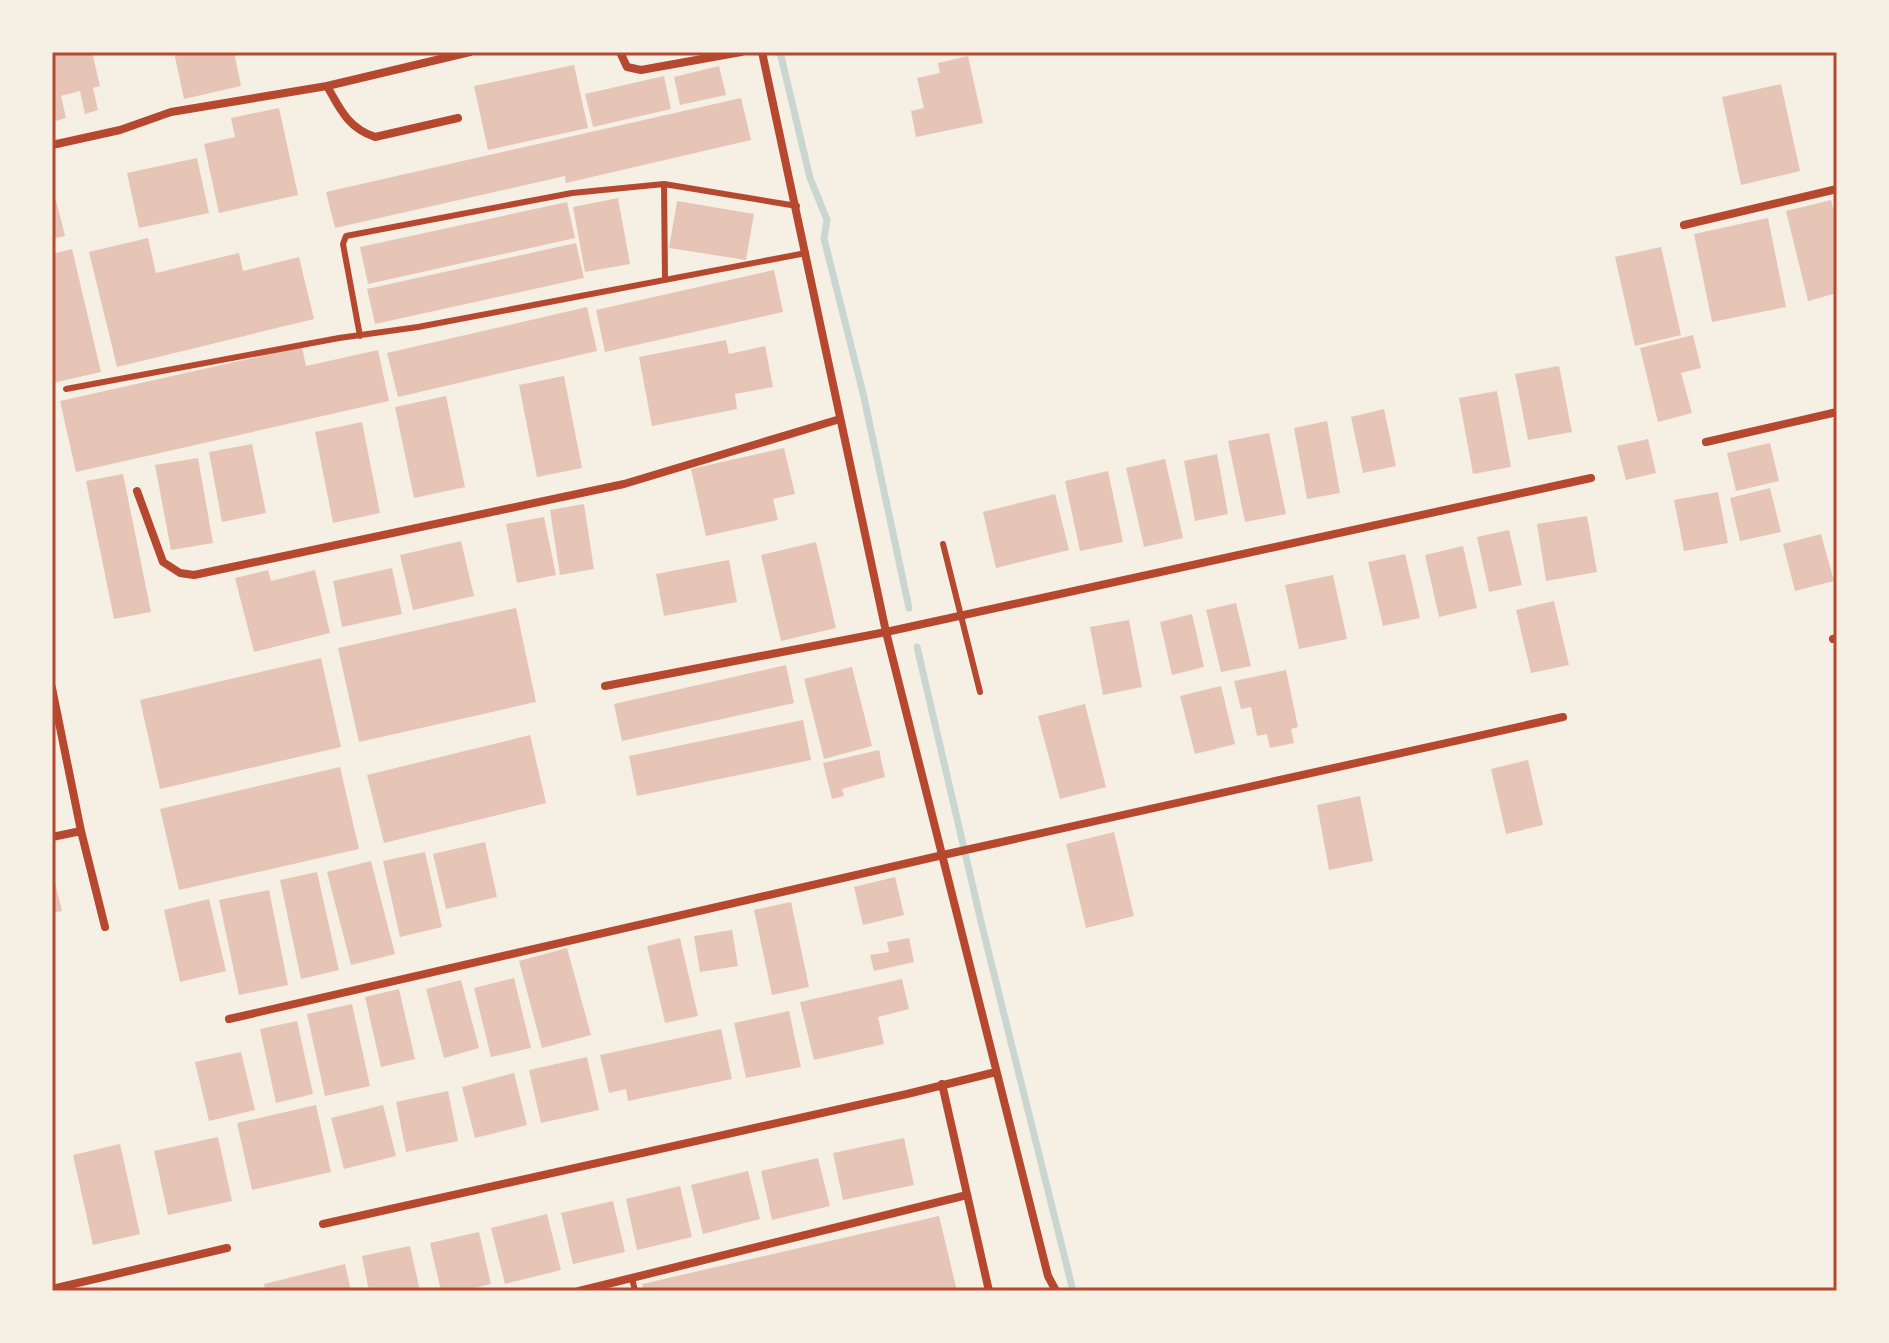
<svg xmlns="http://www.w3.org/2000/svg" width="1889" height="1343" viewBox="0 0 1889 1343" font-family="'Space Grotesk',sans-serif">
<rect width="100%" height="100%" fill="#f6efe4"/>
<g fill="none" stroke-linecap="round" stroke-linejoin="round">
<path stroke="#c9d6d2" stroke-width="7" d="M780,52L810,178L827,220L824,239L863,393L909,608
M917,647L983,930L1073,1291"/>
</g>
<path fill="#e6c5b7" d="M52,52H92L100,86L93,88L98,110L85,114L80,91L61,96L66,118L52,122Z
M174,52H234L241,86L184,99Z
M968,56L983,123L916,137L911,111L924,108L917,78L940,73L938,63Z
M574,65L588,128L488,150L474,86Z
M719,66L726,95L680,105L674,77Z
M664,76L671,109L593,127L585,94Z
M1781,84L1800,171L1741,185L1722,97Z
M741,98L751,140L566,183L565,176L335,228L326,192Z
M279,108L298,195L219,213L204,144L235,137L231,118Z
M197,158L209,213L139,228L127,173Z
M618,198L630,264L585,272L573,207Z
M56,200L65,236L52,239V201Z
M1831,200L1837,224V293L1808,301L1786,211Z
M677,201L754,214L746,260L669,248Z
M567,202L575,238L368,284L360,247Z
M1768,218L1786,307L1712,322L1694,234Z
M148,238L156,273L239,253L243,271L299,257L314,319L117,367L89,252Z
M576,243L584,278L375,324L367,289Z
M1661,247L1681,335L1635,346L1615,257Z
M72,249L101,372L53,383L52,254Z
M774,270L783,312L605,352L596,310Z
M587,307L597,351L398,397L387,353Z
M1693,335L1701,368L1681,373L1692,413L1658,422L1640,348Z
M726,340L729,354L765,346L773,387L735,394L737,409L652,426L639,357Z
M302,347L306,366L378,350L389,401L76,472L60,401Z
M1559,366L1572,432L1528,440L1515,374Z
M564,376L582,468L537,477L519,385Z
M1497,391L1511,467L1473,474L1459,398Z
M446,396L465,487L414,498L395,407Z
M1384,409L1396,466L1363,473L1351,417Z
M1327,421L1340,493L1307,499L1294,428Z
M362,422L380,513L333,523L315,432Z
M1269,433L1286,514L1245,522L1228,441Z
M1648,439L1656,473L1626,480L1617,446Z
M1770,443L1779,481L1736,491L1727,453Z
M252,444L266,513L222,522L209,452Z
M784,448L795,494L773,499L778,520L706,536L691,469Z
M1217,454L1228,514L1195,521L1184,461Z
M198,458L213,543L171,550L155,465Z
M1165,459L1183,538L1144,547L1126,468Z
M1108,471L1123,542L1080,551L1065,481Z
M123,474L151,612L114,619L86,481Z
M1770,488L1781,532L1740,541L1730,498Z
M1718,492L1728,543L1684,551L1674,500Z
M1055,494L1069,550L996,568L983,512Z
M584,504L594,569L560,575L550,510Z
M1587,516L1597,572L1546,581L1537,524Z
M544,517L556,575L517,583L506,524Z
M1509,530L1522,585L1489,592L1477,537Z
M1821,534L1834,581L1795,591L1783,544Z
M461,541L474,596L413,610L400,555Z
M816,542L836,628L781,641L761,555Z
M1463,546L1477,608L1439,617L1425,555Z
M1405,554L1420,618L1383,626L1368,562Z
M729,560L737,602L664,616L656,574Z
M392,568L402,614L342,627L333,581Z
M268,570L271,581L315,570L330,633L254,652L235,578Z
M1333,575L1347,639L1299,649L1285,585Z
M1554,601L1569,665L1531,673L1516,610Z
M1236,603L1251,666L1221,672L1206,610Z
M516,608L536,702L359,742L338,648Z
M1192,614L1204,667L1172,675L1160,622Z
M1129,620L1142,687L1103,695L1090,627Z
M321,658L341,747L160,789L140,700Z
M786,665L794,703L622,741L614,704Z
M852,667L872,746L824,759L804,679Z
M1286,670L1298,727L1291,729L1294,743L1270,748L1267,734L1257,736L1251,707L1241,709L1234,681Z
M1221,686L1235,744L1195,754L1180,696Z
M1085,704L1106,787L1060,799L1038,716Z
M803,720L811,760L637,796L629,756Z
M530,735L546,803L384,843L367,775Z
M879,750L885,777L842,789L844,796L832,799L823,763Z
M1528,760L1543,825L1506,834L1491,769Z
M340,767L359,849L179,890L160,809Z
M1360,796L1373,861L1329,870L1317,805Z
M1114,832L1134,916L1086,928L1066,844Z
M485,842L497,897L446,909L433,854Z
M425,852L442,927L400,937L383,861Z
M371,861L395,954L351,965L327,872Z
M52,871L62,911L52,913Z
M317,872L339,970L301,979L280,880Z
M895,877L904,915L863,925L854,887Z
M269,890L288,985L239,995L219,900Z
M209,899L226,971L180,982L164,910Z
M791,902L809,987L772,995L754,910Z
M732,930L738,966L700,972L694,936Z
M680,938L698,1016L665,1023L647,946Z
M909,938L914,962L874,971L870,955L889,952L887,942Z
M567,948L591,1035L542,1048L519,961Z
M514,978L531,1048L491,1057L474,988Z
M902,979L909,1009L878,1017L884,1044L814,1060L800,1002Z
M461,980L479,1048L444,1058L426,989Z
M399,989L415,1059L381,1067L365,997Z
M352,1004L370,1086L325,1096L307,1014Z
M789,1011L801,1067L746,1078L734,1023Z
M297,1021L313,1094L276,1103L260,1029Z
M721,1029L732,1079L628,1101L626,1089L609,1093L600,1055Z
M241,1052L255,1110L209,1121L195,1062Z
M587,1057L599,1110L541,1123L529,1070Z
M514,1073L527,1125L475,1138L462,1087Z
M448,1091L458,1141L406,1152L396,1102Z
M316,1105L331,1172L252,1190L237,1123Z
M383,1105L396,1156L344,1169L331,1118Z
M218,1137L232,1201L168,1215L154,1151Z
M904,1138L914,1185L843,1200L833,1153Z
M120,1144L140,1234L93,1245L73,1155Z
M818,1158L830,1206L772,1220L761,1171Z
M748,1171L760,1219L703,1234L691,1185Z
M680,1186L692,1237L637,1250L626,1199Z
M613,1201L625,1252L573,1264L561,1213Z
M547,1214L561,1270L505,1284L491,1228Z
M939,1216L957,1291H644L642,1284Z
M479,1232L491,1284L460,1291H441L430,1243Z
M410,1246L420,1291H369L362,1256Z
M345,1264L351,1291H265L264,1284Z"/>
<g fill="none" stroke-linecap="round" stroke-linejoin="round">
<path stroke="#b5482f" stroke-width="6" d="M664,184L665,279
M360,336L343,244L346,236L572,193L664,184L797,206
M66,389L339,338L418,327L806,253
M943,544L980,692
M632,1278L635,1291"/>
<path stroke="#b5482f" stroke-width="8" d="M620,52L627,67L641,70L741,52
M762,52L886,632L1048,1276L1056,1291
M327,86L470,52
M52,145L120,130L171,112L327,86C340,109 348,128 375,137L458,118
M1684,225L1837,189
M1706,442L1837,412
M137,491L163,562L180,573L194,575L624,484L840,419
M1833,639L1837,638
M605,686L886,632L1591,478
M52,688L81,831L105,927
M52,837L81,831
M229,1019L943,855L1563,717
M942,1084L989,1291
M323,1224L907,1094L996,1072
M52,1289L227,1248
M579,1291L967,1195"/>
</g>
<rect width="1889" height="1343" fill="none" stroke="#f6efe4" stroke-width="108"/>
<rect x="54" y="54" width="1781" height="1235" fill="none" stroke="#b5482f" stroke-width="3"/>
</svg>
